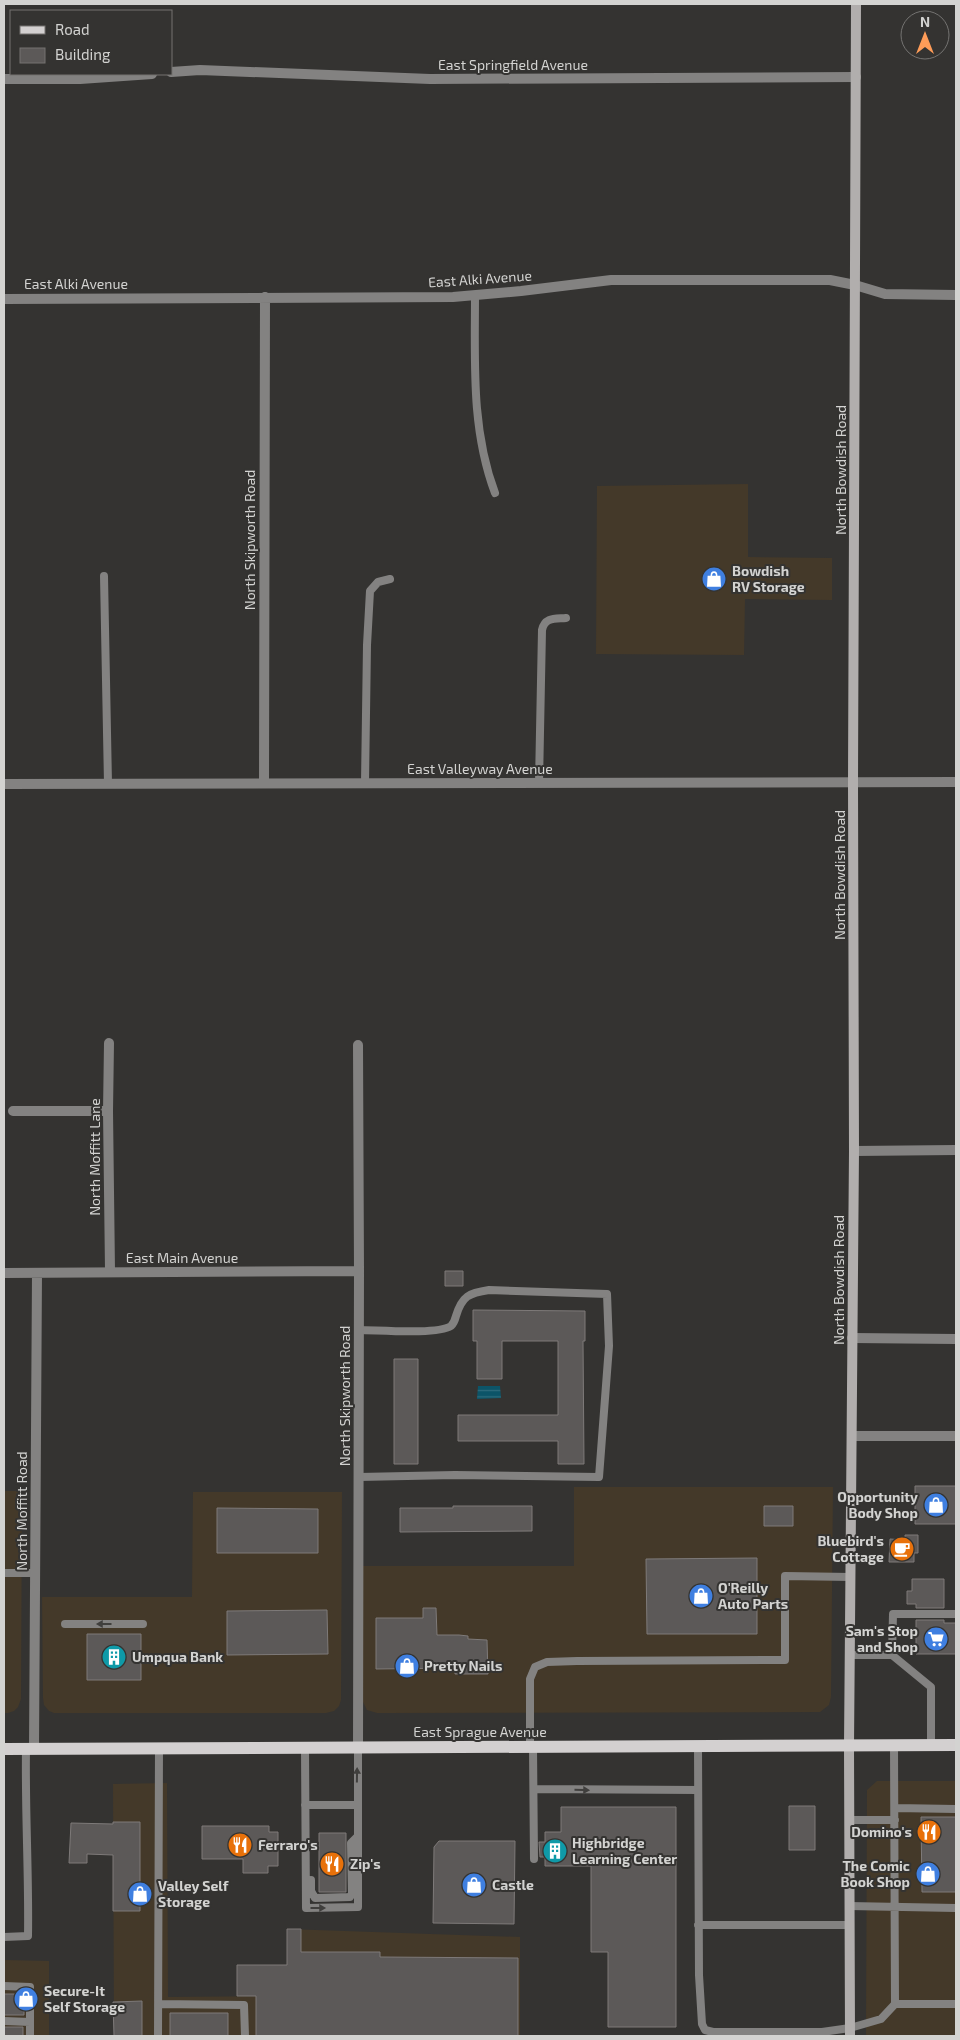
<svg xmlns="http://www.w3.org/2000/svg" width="960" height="2040" viewBox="0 0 960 2040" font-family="'Exo 2',sans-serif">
<defs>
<pattern id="water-rules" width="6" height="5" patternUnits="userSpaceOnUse" patternTransform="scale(1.25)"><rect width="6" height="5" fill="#0c5468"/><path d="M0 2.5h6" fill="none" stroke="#2e6c7d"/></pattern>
</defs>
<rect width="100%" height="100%" fill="#343331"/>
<path fill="#443929" d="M748,484V557L832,558V600L745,599L744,655L596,654L597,486Z
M574,1487H833L831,1697L829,1705L820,1712L377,1713L367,1710L363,1702V1566H574Z
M4,1491H22L21,1699L18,1707L14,1711L8,1713H4Z
M193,1492H342L341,1700L339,1706L334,1711L326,1713H54L49,1711L44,1705L43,1698L42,1597H192Z
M877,1781H956V2036H866L867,1790Z
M167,1783L168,1997L287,1996V1929L520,1937V2036H114L113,1784Z
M4,1960L49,1961V2036H4Z"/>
<path fill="url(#water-rules)" d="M478,1386H500L501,1398L477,1399Z"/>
<path fill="#5c5958" stroke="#7e7a79" d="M445,1271H463V1286H445Z
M473,1310L585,1311V1341H583L584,1464H558V1441H458V1415H558V1341H502V1379H477V1341H473Z
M394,1359H418V1464H394Z
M915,1486H956V1524H915Z
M453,1506H532V1531L400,1532V1508H453Z
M764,1506H793V1526H764Z
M217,1508L318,1509V1553H217Z
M905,1535H918V1553H914V1562H889L890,1539L905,1540Z
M757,1558V1634H647L646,1559Z
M912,1579H944V1608H916V1604H907V1591H912Z
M423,1608H436L437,1635H459L468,1636V1639L487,1640L488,1674H455V1668L376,1669V1618H423Z
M327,1610L328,1654L227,1655V1611Z
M916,1620H944V1623H956V1654H916Z
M87,1634H141V1680H87Z
M789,1806H815V1850H789Z
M561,1807H676V2027H608V1952H591V1866H545V1857H540L539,1842H545V1832H561Z
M921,1817H956V1892H922Z
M113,1822H140V1911H113V1855L87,1854V1863H69L71,1823L113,1824Z
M202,1826H269V1832H278V1866H268V1873H243V1859H202Z
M319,1833H346V1892H319Z
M439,1841H515L514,1924L433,1923L434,1847Z
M287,1929H301V1952H380V1957L518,1958V2036H256V1996H237V1965H287Z
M4,1994H24V2015H4Z
M142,2001V2036H114L113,2002Z
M170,2013H228V2036H170Z
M4,2027H23V2036H4Z"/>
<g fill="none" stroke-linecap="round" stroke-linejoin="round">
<path stroke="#838281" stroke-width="8" d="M475,295C475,362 471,429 495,493
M104,576L108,784
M365,783L367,645L370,591L378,582L390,579
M539,783L542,630C545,617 555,619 566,618
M359,1477L455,1475L599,1477L609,1346L607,1294L489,1290C469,1293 462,1296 456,1316C455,1320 454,1323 451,1326C437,1335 378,1330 359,1330
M4,1573H36
M65,1624H143
M850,1655H892L931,1687V1745
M892,1655L893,1614H956
M530,1747V1679L535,1667L547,1662L577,1661L785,1660V1576L851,1577
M533,1747L534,1859
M698,1747L699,1975L702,2024L705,2030L713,2032H822L850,2028L881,2019L895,2004L894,1745
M305,1748L306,1908L358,1907V1748
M534,1789L698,1790
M305,1805H357
M895,1808L956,1809
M849,1820H895
M311,1880V1891L315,1898L350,1897L352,1893L351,1843L357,1837
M849,1906L956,1908
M698,1925H849
M4,1937L28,1936C29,1874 25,1812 26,1749
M4,1986L30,1987V2036
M159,2004L244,2005L245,2036
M895,2004H956
M4,2021L30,2022
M158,2036L159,1748"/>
<path stroke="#838281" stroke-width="10" d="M171,72L200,70L430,79L856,77
M4,79H80L152,74
M4,299L453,297L521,291L611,280H830L855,285L885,294L956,295
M264,783L265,297
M4,784L956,782
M109,1043L108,1111L110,1271
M358,1045L359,1271L358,1748
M13,1111H108
M854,1151L956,1150
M4,1273L359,1271
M852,1338L956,1339
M852,1436H956
M34,1749L37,1273"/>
<path stroke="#b1aead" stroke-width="10" d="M850,2036L849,1746L854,1151L853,783L856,4"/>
<path stroke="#d3d0d0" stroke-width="12" d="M4,1749L956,1745"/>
</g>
<defs><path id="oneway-solid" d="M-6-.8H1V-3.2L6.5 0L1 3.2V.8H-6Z" transform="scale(1.25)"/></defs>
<g fill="#403f3d">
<use href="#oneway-solid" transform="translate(104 1624) rotate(180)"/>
<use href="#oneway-solid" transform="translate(357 1775) rotate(-89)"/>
<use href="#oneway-solid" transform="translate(582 1790) rotate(1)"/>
<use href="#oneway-solid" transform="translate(318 1908)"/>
</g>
<defs>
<symbol id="shop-disc" viewBox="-11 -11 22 22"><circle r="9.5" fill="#3f7fe0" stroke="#343331"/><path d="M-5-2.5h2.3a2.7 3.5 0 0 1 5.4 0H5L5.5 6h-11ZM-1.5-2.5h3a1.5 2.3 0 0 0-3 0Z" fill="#fff"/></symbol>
<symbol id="cafe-disc" viewBox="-11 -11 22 22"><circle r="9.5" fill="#e8710a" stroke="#343331"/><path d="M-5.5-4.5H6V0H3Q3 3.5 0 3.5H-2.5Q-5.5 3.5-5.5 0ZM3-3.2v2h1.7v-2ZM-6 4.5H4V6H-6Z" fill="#fff"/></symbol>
<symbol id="supermarket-disc" viewBox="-11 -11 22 22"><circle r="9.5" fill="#3f7fe0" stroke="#343331"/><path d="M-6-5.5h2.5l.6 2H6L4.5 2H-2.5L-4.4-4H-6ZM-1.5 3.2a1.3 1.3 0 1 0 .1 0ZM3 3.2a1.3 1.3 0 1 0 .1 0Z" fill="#fff"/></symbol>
<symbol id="building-disc" viewBox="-11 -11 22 22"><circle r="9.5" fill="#0f9aa8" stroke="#343331"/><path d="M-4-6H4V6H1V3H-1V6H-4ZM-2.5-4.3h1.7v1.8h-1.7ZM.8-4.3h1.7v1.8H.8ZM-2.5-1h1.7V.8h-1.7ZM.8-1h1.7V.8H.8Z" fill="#fff"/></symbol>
<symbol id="restaurant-disc" viewBox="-11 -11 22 22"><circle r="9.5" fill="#e8710a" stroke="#343331"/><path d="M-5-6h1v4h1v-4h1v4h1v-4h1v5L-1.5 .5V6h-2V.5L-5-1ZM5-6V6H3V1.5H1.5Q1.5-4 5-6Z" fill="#fff"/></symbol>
</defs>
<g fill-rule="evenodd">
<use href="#shop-disc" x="700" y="565" width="28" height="28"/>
<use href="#shop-disc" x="922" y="1491" width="28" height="28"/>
<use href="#cafe-disc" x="888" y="1535" width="28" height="28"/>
<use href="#shop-disc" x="687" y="1582" width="28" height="28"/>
<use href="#supermarket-disc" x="922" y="1625" width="28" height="28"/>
<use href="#building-disc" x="100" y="1643" width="28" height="28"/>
<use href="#shop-disc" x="393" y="1652" width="28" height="28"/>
<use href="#restaurant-disc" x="915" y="1818" width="28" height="28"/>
<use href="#restaurant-disc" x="226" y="1831" width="28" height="28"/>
<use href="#building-disc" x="541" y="1837" width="28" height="28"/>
<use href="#restaurant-disc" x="318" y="1850" width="28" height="28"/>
<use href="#shop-disc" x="914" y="1860" width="28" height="28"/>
<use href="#shop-disc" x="460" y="1871" width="28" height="28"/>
<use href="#shop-disc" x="126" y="1880" width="28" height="28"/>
<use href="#shop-disc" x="12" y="1985" width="28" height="28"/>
</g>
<g text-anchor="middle" stroke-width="4" stroke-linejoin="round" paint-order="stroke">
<g font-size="14" fill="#d3d3d1" stroke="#343331">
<text x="513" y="70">East Springfield Avenue</text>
<text transform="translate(480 279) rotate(-4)" y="5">East Alki Avenue</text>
<text x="76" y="289">East Alki Avenue</text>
<text transform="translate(841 470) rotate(-90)" y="5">North Bowdish Road</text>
<text transform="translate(250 540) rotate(-90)" y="5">North Skipworth Road</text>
<text x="480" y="774">East Valleyway Avenue</text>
<text transform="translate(840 875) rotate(-90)" y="5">North Bowdish Road</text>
<text transform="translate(95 1157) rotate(-90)" y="5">North Moffitt Lane</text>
<text x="182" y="1263">East Main Avenue</text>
<text transform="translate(839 1280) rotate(-90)" y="5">North Bowdish Road</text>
<text transform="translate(345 1396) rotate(-90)" y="5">North Skipworth Road</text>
<text transform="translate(22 1511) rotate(-90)" y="5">North Moffitt Road</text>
<text x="480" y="1737">East Sprague Avenue</text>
</g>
<g font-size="14" font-weight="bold" fill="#d3d3d1" stroke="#343331" text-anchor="start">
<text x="732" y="576">Bowdish<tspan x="732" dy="16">RV Storage</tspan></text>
<text x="918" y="1502" text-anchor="end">Opportunity<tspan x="918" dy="16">Body Shop</tspan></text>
<text x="884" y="1546" text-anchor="end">Bluebird's<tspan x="884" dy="16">Cottage</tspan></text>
<text x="718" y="1593">O'Reilly<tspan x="718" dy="16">Auto Parts</tspan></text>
<text x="918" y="1636" text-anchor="end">Sam's Stop<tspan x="918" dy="16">and Shop</tspan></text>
<text x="132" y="1662">Umpqua Bank</text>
<text x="424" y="1671">Pretty Nails</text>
<text x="912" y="1837" text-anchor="end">Domino's</text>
<text x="572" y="1848">Highbridge<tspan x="572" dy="16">Learning Center</tspan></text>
<text x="258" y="1850">Ferraro's</text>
<text x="350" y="1869">Zip's</text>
<text x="910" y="1871" text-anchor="end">The Comic<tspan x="910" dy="16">Book Shop</tspan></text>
<text x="492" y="1890">Castle</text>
<text x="158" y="1891">Valley Self<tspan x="158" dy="16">Storage</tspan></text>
<text x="44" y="1996">Secure-It<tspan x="44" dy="16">Self Storage</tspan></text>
</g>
</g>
<rect width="960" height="2040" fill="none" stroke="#d3d3d1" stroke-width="10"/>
<rect x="10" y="10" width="162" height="65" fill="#343331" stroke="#747371"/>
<rect x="20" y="26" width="25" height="8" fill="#d3d0d0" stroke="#747371"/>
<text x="55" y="35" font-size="15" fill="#d3d3d1">Road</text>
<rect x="20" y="48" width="25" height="15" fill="#5c5958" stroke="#747371"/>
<text x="55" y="60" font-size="15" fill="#d3d3d1">Building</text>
<g transform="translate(925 35)"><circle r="24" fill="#343331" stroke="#747371"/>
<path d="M0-4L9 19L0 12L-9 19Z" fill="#fe9c58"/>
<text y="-8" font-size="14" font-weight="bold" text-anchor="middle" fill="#d3d3d1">N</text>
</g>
</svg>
